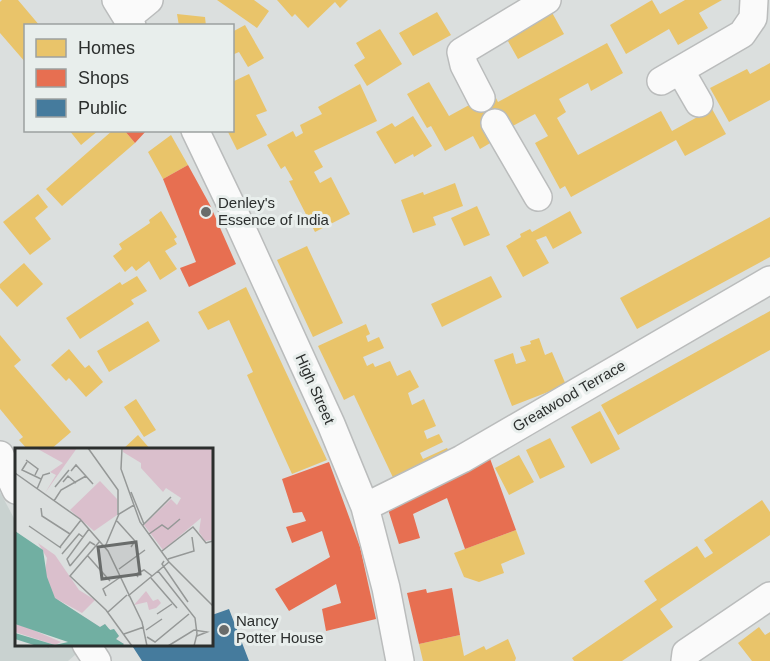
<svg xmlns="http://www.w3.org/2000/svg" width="770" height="661" viewBox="0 0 770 661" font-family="Helvetica,sans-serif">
<rect width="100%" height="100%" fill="#dbdfde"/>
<path fill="#c9d2d0" d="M0,492L16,522V644L78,645L82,649L68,661H0Z"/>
<path fill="#e9c46a" d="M2,0H18L40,26H26V63L0,33V2Z
M217,0H254L269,11L257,28Z
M277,0H348L340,8L335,2L308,28L295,14L292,17Z
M652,0L660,14L685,0H722L699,13L708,28L678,45L669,29L626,54L610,25Z
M550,9L564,34L518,59L504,34Z
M437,12L451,35L413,56L399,33Z
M177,14L205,17L206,26H179Z
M245,25L264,58L248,67L239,52L232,55V32Z
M380,29L402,64L367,86L354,65L365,58L356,43Z
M607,43L623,73L591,91L588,83L559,99L566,112L557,118L578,155L661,111L672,131L712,109L726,134L685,156L676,140L571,197L565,186L560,189L535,143L548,136L535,114L509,128L492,142L480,149L473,136L445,151L431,126L427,128L407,94L429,82L449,116L493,92L498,102Z
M770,63V100L729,122L710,88L747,69L750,74Z
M249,74L267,111L256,115L267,135L237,150L227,130H232L233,128L232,82Z
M360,84L377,121L314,151L323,167L314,172L320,183L331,177L350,214L315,232L289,181L293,180L285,166L281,169L267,145L293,131L296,137L303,133L300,125L322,114L318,107Z
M413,116L432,146L414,157L413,154L395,164L376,132L392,123L395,127Z
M69,130H99L81,145Z
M113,130H124L135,143L62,206L46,189Z
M171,135L188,165L163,179L148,152Z
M455,183L463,206L433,217L436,225L413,233L401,200L423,192L424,195Z
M38,194L48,207L35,218L51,239L30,255L3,222Z
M477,206L490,235L464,246L451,218Z
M161,211L177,237L174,239L177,244L165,251L177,269L160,280L149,261L136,271L132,266L125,272L113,256L122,249L119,244L150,223L149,220Z
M570,211L582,233L553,249L546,236L536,240L549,263L523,277L506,246L521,237L520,234L530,229L532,232Z
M770,217V257L637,329L620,298Z
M307,246L343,323L313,337L277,260Z
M24,263L43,284L17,307L0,288V284Z
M137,276L147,291L131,300L134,304L80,339L66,318L120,282L122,285Z
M491,276L502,297L442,327L431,304Z
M246,287L327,460L292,474L247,375L253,372L229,320L208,330L198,312Z
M770,311V350L618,435L601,405Z
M148,321L160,341L109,372L97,351Z
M366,324L370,334L366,336L368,342L379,337L384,348L363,357L367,366L373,363L375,367L390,361L397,376L410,370L419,387L408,393L412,405L424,399L436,426L424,431L427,439L439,434L443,442L420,453L423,459L447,448L452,457L397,486L354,395L344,400L318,346Z
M0,335L21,360L14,366L71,432L50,450H28L19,440L23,437L0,409Z
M539,338L545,355L552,352L566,385L512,406L494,360L513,353L516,364L526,361L520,347L531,344L530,341Z
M69,349L85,368L89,365L103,382L86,397L69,378L66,381L51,365Z
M136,399L156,430L144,437L124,407Z
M600,411L620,449L591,464L571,427Z
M138,435L151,450H122Z
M550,438L565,467L540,479L526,450Z
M519,455L534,482L509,495L495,468Z
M762,500L770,512V535L660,609L673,627L622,661H574L572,658L657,600L644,581L697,546L705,558L713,553L704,540Z
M516,530L525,554L501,564L504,573L479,582L464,577L454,553Z
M759,627L765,635L770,632V661H752L738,643Z
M460,635L464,656L484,646L486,650L508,639L516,658L515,661H423L419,644Z"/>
<path fill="#e76f51" d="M124,130H147L135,143Z
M188,165L210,205L236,264L189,287L180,268L196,262L163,179Z
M488,453L516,530L465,549L447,498L413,514L420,538L399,544L387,506Z
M329,462L360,547L376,619L326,631L322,609L341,603L336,584L289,611L275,589L330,557L322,531L292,543L286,527L306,521L302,512L293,513L282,479Z
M452,588L460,635L419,644L407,593L426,589L427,593Z"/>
<path fill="#457b9d" d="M229,609L249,661H142L131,644H212V615Z"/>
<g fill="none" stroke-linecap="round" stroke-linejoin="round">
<defs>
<path id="minor" d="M116,0L132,26
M127,18L149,0
M680,70L699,103
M661,81L742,34L753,18L754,0
M481,98L464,65L461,52L547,0
M495,123L538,197
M195,130L231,205L331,424L365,507L386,588L400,661
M0,455L16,490
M365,507L462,459L770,280
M86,644L97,661
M685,661L686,653L770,596"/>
</defs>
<use href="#minor" stroke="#babcbc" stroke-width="30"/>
<use href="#minor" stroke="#fafafa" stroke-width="27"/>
</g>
<g fill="#696c6b" stroke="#e8eeec" stroke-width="2">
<circle cx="206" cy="212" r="6"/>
<circle cx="224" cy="630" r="6"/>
</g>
<g text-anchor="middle" stroke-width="6" stroke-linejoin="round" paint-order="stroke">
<g font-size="15" fill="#2b2e2d" stroke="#e8eeec" text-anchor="start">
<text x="218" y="208">Denley's<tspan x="218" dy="17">Essence of India</tspan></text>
<text x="236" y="626">Nancy<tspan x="236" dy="17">Potter House</tspan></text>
</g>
<g font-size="15" fill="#2b2e2d" stroke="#e8eeec">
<text transform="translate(315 389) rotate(66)" y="5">High Street</text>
<text transform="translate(569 396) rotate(-30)" y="5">Greatwood Terrace</text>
</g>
</g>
<g transform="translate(15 448)">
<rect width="198" height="198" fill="#dbdfde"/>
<path d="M21,0H62L30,45L41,27L35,24L48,15ZM108,0H198L197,92L190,93L184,84L186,70L148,102L129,77L156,51L162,57L166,50L151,40L148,44L126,20V15L108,4ZM85,33L102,51V67L79,83L55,62ZM23,95L40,107L64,142L80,152L67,165L40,150L85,179L90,176L95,183L99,181L104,188L101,191L109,196L106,198L87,185L40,165L32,151L29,130L32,110ZM131,143L138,153L143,151L146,155L141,160L134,162L132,154L119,157ZM0,176L9,178L46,194L40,197L0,184Z" fill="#dabfcc"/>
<path d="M0,83L28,102L32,129L40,150L85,179L90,176L95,182L99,181L104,188L101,191L109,196L107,198H22L0,191V185L40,197L53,194L0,176Z" fill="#71afa2"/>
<path fill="none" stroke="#71afa2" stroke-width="3" d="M0,188L34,198M79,198L95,182"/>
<path fill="none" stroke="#959897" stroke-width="1.5" d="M73,0L103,42V67M107,0L106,21L125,74L154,114L198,158M11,12L23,21L20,27M12,14L7,22L26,31M56,23L61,17L78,36M0,25L65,71L93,103L127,174L132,198M48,34L53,28L61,35M40,39L54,22M22,41L28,27L35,25M116,44L129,76M39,53L46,42L71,28M26,60L27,68L55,86M102,73L120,93L116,99M128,77L156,49M14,78L46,100M134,86L147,77L153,81L165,71M85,93L55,128L91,162L117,198M45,99L66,72M90,99L104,66L119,57M147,103L178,79L191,95L198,93M47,106L64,86L68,89M72,107L95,133M153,111L179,103L177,89M149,113L147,116L173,154M55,118L52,111L74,81M55,118L75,94L80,97M104,121L130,102M143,123L180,170L182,186L179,198M123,129L121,126L129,122L137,128M136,130L162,160M91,148L88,141L107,128M113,148L154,114M93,164L112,147M142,166L157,156M131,182L147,171M109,186L129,179M132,189L140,194L174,166M153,198L179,182L192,184L182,188"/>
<path fill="#696c6b" fill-opacity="0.15" stroke="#696c6b" stroke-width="3" d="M121,94L125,126L87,131L83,99Z"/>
<rect width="198" height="198" fill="none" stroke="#2b2e2d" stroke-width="3"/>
</g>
<rect x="24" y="24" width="210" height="108" fill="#e8eeec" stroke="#9ca1a0" stroke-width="1.5"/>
<rect x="36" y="39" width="30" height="18" fill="#e9c46a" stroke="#9ca1a0" stroke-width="1.5"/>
<text x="78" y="54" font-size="18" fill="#2b2e2d">Homes</text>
<rect x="36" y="69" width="30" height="18" fill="#e76f51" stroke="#9ca1a0" stroke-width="1.5"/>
<text x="78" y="84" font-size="18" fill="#2b2e2d">Shops</text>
<rect x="36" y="99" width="30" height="18" fill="#457b9d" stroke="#9ca1a0" stroke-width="1.5"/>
<text x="78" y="114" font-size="18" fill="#2b2e2d">Public</text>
</svg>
